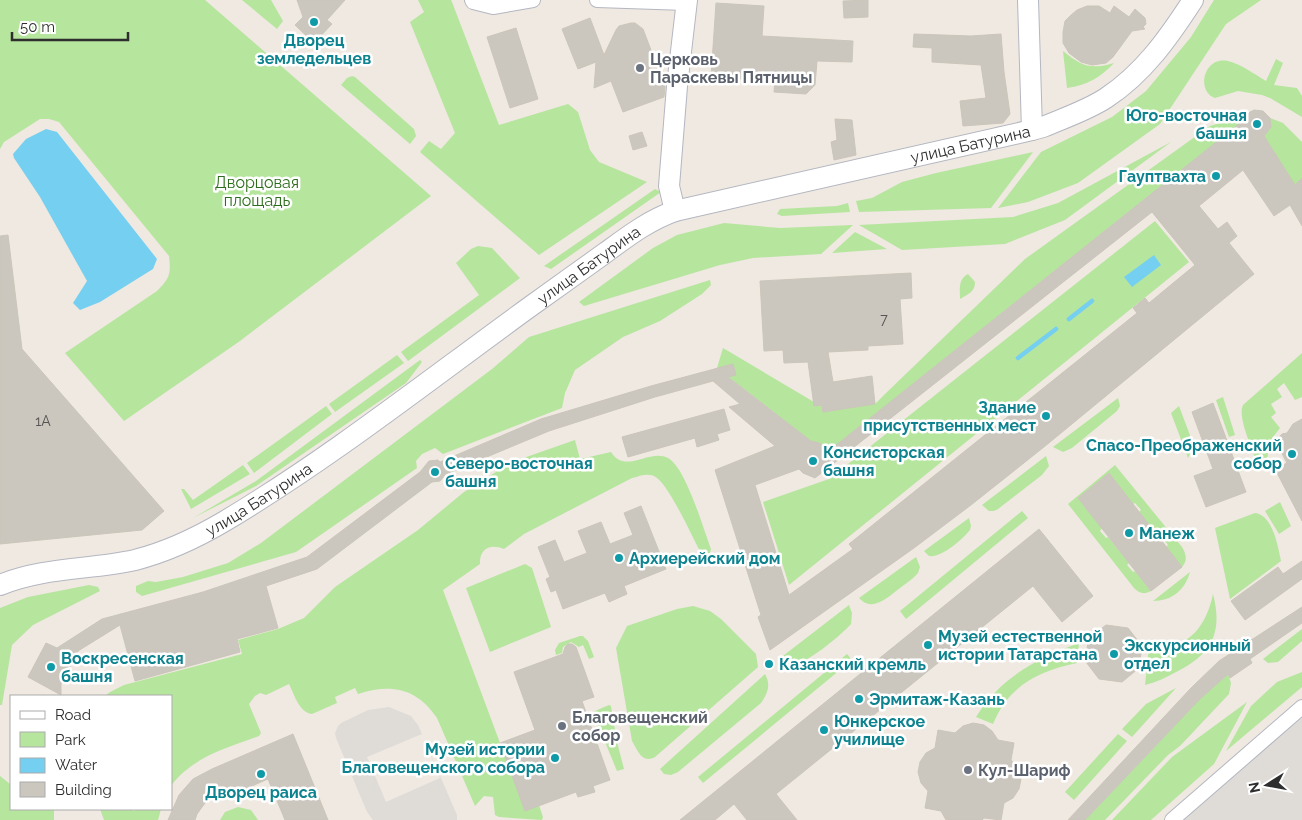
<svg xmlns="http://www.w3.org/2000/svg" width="1302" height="820" viewBox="0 0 1302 820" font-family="Raleway,sans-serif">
<rect width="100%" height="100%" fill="#efe9e1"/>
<path fill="#b6e59e" d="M0,0H205L431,196L240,341L124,421L65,353L157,291C170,278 171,274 169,256L59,122L49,119H40L4,142L0,149Z
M242,0H271L283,21L277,29Z
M418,0H451L452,2L499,125L568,104L578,112L590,150L599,162L647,182L539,255L420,152L429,141L441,149L455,133L410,22L424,12Z
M1214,0H1261L1226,24L1160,124L1078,183L1028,202L998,208L1041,152L1112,117L1146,91L1191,37Z
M1063,51C1081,66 1091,70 1114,63C1100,78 1087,85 1067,88Z
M1276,59L1283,63L1274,85L1297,88L1302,96V117L1270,98L1262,95L1238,91L1215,98C1196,92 1203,56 1228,61C1241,64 1254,74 1266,81Z
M352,76L355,77L414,129L416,136L410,144L341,85L347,78Z
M1246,115L1244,120L829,451L819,443L811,441L717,368L723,348L814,402L822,405L823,412L875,404L885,394L1025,259L1210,126Z
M1270,118L1283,123L1302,142V197L1264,136L1271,127Z
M1171,142L1065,220L1005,244L902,250L859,225L1013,217L1058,203Z
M1033,152L991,208L859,212L856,201L872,198L902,182L936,173Z
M655,189L661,192L551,269L544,266Z
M848,203L850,212L782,216L777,214L780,209L837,206Z
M1155,221L1189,262L789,585L763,502L829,479Z
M724,223L780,228L853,225L821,254L753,258L720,265L584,306L579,302L653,248L677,235Z
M855,232L887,249L832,253Z
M478,246L492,248L520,278L408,361L401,352L479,295L456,263L471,249Z
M968,274L975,282C975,292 968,294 960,299C960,289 958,279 968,274Z
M710,280L711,285L702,294L660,321L623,337L575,370L565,393L562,408L443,454L435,448L422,454L416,461L417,468L296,552L142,596L136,592V586L148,581L156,582L183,577L228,563L261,543L492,369L529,337Z
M1302,353V397L1295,400L1284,383L1277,389L1282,397L1271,404L1276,413L1271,417L1280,428L1270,441L1267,460L1257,463C1253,450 1237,417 1243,405Z
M397,355L404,363L335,412L329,404Z
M420,360L422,362L406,383L256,486L193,518L256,481Z
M1223,397L1235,435L1229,437L1216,400Z
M1118,398L1120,406L1117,411L1072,448L1063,452L1053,447Z
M326,406L332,414L254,473L247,463Z
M1179,406L1194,446L1188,458L1171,413Z
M575,440L580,459L611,452C625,475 650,448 668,458C686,468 703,528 711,549L710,553L705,555L701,553C692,537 668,482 654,476C647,473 640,476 632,478L524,534L504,549C490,543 479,549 480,564L443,590L525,810L539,805L543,817L542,820L499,817L495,815L493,797L484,796L475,806L437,718C417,688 391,683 358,694L355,688L335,697L337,703L312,714C299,712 295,696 289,684L266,695L260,693L255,696L249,704L261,733L259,736C227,748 192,757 171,786V696H105L110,692L124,685L242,654L238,640L278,629L304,618L335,587L418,530L464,492L512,462Z
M1046,456L1049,466L1042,475L998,509L994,511H989L982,505Z
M243,465L250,474L191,509L181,489H184L193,500Z
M1115,465L1182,547C1186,554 1188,560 1182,567L1166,547L1168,545L1162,537L1160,538L1139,512L1141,510L1135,503L1133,504L1109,473L1078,498L1102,528L1100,531L1106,538L1108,537L1129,563L1127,565L1133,572L1135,571L1151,591C1144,595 1139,593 1134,588L1068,504Z
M1280,502L1291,526L1279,534L1265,511Z
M1022,511L1028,518L906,619L900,611Z
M1255,513C1273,515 1278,547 1281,561L1230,599L1215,528Z
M969,518L971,526L970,530C962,540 941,558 929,556L924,551Z
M916,557L920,567L918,573C913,579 906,583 900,588C888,597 872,613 859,598Z
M525,564L532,568L551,627L490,652L466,588Z
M1190,572C1185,590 1172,601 1153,601Z
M89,585L98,587L100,591L33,625L12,645L2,705H0V608L28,597Z
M1213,594C1223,632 1212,654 1178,671C1167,677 1157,682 1145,685L1149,647C1186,652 1206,628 1213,594Z
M849,605L852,613L851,624C841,635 807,664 793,664C788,664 784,662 779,659Z
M693,606L710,611L721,619L756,654L758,667L655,757C642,764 638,751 632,741L616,648L627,626L677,609Z
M1302,629V641L1278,662L1268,663L1263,659Z
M580,636H583L588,641L594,657L589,659L583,645L579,647L571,642L563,647L562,653L556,655L555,650L559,643Z
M1079,643L1077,663C1039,671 1009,685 993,724L976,717C1000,678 1037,658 1079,643Z
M847,654L852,660L703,783L698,777Z
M1302,672V687L1226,751L1251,706L1277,682Z
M765,674C771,685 768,693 761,703L678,772L671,775L664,774L660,769Z
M1228,674L1231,683L1229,694L1180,746L1168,755L1105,820H1085L1200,699Z
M1176,688L1132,737L1122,729L1146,704Z
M1247,702L1214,764L1151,820H1112L1172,757Z
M609,705L611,706L617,742L624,769L617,771L594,715L595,711Z
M1118,734L1127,741L1074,800L1065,792Z
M0,776L10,784L11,781V809H54V820H0Z
M238,807L251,810L258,820H220L225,812Z
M100,809H130L134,811L136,809H161L158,820H104Z"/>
<path fill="#dfdcd8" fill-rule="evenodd" d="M1302,701V820H1165Z
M389,707L411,716L418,725L457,815V820H373L367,812L336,738L335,733L338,726L341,723L368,710ZM422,734L440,778L386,802L367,757Z"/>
<path fill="#75cff0" d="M46,129L57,132L157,259L153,269L100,302L80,310L73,303L87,281L40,197L14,158L13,154L26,139Z
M1154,255L1161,265L1132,287L1124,277Z"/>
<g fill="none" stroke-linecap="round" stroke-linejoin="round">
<path stroke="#75cff0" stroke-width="4.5" d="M1069,319L1092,301
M1018,358L1056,329"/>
</g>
<path fill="#cbc7bf" stroke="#cbc5ba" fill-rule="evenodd" d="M297,0H345L327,20L332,24L314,43L295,25L303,17Z
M868,0V17L844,18L843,1Z
M716,3L764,6L762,36L853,41L852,62L817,61L815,85L806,94L774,92L775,81L711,77Z
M1087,6H1099L1110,13L1114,6L1129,17L1135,9L1145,18L1146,24L1143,27L1145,29L1132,31L1113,57L1106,63L1092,65L1081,62L1069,53L1063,43V32L1065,21L1070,16L1077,10Z
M590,18L604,55L616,30L619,26L631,23H635L643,29L665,87L664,97L623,112L611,81L594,88L596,62L578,69L562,29Z
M516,28L538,99L510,108L487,37Z
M914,34L971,36L1001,34L1004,72L1010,114L1003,123L963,126L960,101L986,98L981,65L932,62V48L913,47Z
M1254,110L1263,111L1270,118L1271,127L1264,136L1295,185L1302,178V226L1290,205L1274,216L1243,170L1199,206L1218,229L1227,222L1237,236L1229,243L1254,274L1044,447L971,505L914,548L770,650L758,617L761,615L715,470L775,446L729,407L740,404L713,381L655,397L549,431L446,474L440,481L432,482L317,569L266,586L278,628L237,639L240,652L135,681L120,625L78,651L61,684V695L28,677L46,643L57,648L102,619L203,592L307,557L420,472L429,461L438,460L440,462L541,419L651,386L733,364L736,375L728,377L811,441L819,443L830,450L1244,120L1250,112ZM1152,212L1195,265L1149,303L1145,298L1133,308L1137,313L849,544L853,549L789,595L755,485L799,469L803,473L815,478Z
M835,119L852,120L856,155L834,160L831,142L837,140Z
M642,132L647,146L633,150L629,136Z
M8,235L22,349L164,511L142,530L0,544V236Z
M911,273L912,298L900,299L903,344L868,346V350L828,352L833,382L872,376L875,404L823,412L822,405L814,406L808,362L784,363L783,350L764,351L760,281Z
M1213,403L1246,492L1206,507L1194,476L1213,469L1192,412Z
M724,409L730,430L717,434L719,440L697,447L695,438L628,457L622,437Z
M1302,419V521L1275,469L1287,463L1278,446V438L1282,434L1287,433L1293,424Z
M1109,473L1182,567L1151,591L1078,498Z
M641,506L666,569L624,586L627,594L609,602L605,593L563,609L556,590L551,592L546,579L550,577L538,547L555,540L564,562L587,553L578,531L601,522L610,544L633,535L624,513Z
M1039,529L1093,596L1062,622L1033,586L776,794L797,820H747L734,804L715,820H680Z
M1302,561V579L1245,620L1231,601L1278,567L1283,574Z
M1302,607V623L1250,659L1252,663L1230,678L1228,674L1200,699L1085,820H1068L1191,688L1219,661Z
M1106,625L1128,628L1142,646L1139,668L1122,682L1099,679L1086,662L1088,639Z
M568,644H572L576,647L594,697L582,701L610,780L593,786L595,792L578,797L576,792L525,811L500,743L535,730L514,672L563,654L565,647Z
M973,723L984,725L992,731L998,740L1014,743L1011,760L1018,768L1021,779L1019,789L1013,798L1004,803L1001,820L984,818L982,820H946L941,811L925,808L928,791L921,783L918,772L920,762L926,753L935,748L938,730L955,733L963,726Z
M293,734L328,820H285L268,779L224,798L221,790L205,803L197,814L195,820H168L179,795L193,779L212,769Z"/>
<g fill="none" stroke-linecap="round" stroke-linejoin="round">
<defs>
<path id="street" d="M472,0L473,2L493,7L533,0
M597,0L686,3
M1172,820L1302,707"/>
<g id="secondary">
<path d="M1028,0L1032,130"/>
<path d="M675,211L669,186L677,86L687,0"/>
<path id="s1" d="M0,585C43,567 90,570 135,560C166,552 198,537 225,521C332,457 430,379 531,306C556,288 580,271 605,253C627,237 649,220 675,211L1032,130L1043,127C1064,118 1088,110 1106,98C1144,73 1169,37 1193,0"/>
</g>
</defs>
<use href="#street" stroke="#b4b7c1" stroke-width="16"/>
<use href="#secondary" stroke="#b4b7c1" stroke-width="22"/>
<use href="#street" stroke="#fff" stroke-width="14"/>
<use href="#secondary" stroke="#fff" stroke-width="20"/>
</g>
<g fill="#0f9aa8" stroke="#fff" stroke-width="2">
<circle cx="314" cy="22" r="5"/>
<circle cx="1257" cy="124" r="5"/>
<circle cx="1216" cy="176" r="5"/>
<circle cx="1046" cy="416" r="5"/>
<circle cx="1292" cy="454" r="5"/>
<circle cx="813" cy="461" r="5"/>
<circle cx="435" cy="472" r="5"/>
<circle cx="1129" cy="533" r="5"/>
<circle cx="619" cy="558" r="5"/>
<circle cx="928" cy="645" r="5"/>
<circle cx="1114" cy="654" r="5"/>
<circle cx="769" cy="664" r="5"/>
<circle cx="51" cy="667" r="5"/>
<circle cx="859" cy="699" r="5"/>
<circle cx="824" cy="730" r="5"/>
<circle cx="555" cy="758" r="5"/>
<circle cx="261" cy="774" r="5"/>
</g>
<g fill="#6b7280" stroke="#fff" stroke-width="2">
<circle cx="640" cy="68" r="5"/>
<circle cx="562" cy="726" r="5"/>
<circle cx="968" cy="770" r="5"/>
</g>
<g text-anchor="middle" stroke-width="5" stroke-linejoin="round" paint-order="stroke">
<g font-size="14" fill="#555452">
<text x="884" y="324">7</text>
<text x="43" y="426">1А</text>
</g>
<g font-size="16" font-weight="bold" fill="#0d838f" stroke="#fff" text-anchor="start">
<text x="314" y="46" text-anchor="middle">Дворец<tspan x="314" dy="18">земледельцев</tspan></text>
<text x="1247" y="121" text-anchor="end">Юго-восточная<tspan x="1247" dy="18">башня</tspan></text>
<text x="1206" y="182" text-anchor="end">Гауптвахта</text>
<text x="1036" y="413" text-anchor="end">Здание<tspan x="1036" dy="18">присутственных мест</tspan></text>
<text x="1282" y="451" text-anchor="end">Спасо-Преображенский<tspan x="1282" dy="18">собор</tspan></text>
<text x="823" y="458">Консисторская<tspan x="823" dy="18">башня</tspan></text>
<text x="445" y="469">Северо-восточная<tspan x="445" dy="18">башня</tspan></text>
<text x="1139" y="539">Манеж</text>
<text x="629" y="564">Архиерейский дом</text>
<text x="938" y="642">Музей естественной<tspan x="938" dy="18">истории Татарстана</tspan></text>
<text x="1124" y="651">Экскурсионный<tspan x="1124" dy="18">отдел</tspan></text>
<text x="61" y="664">Воскресенская<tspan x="61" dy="18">башня</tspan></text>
<text x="779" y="670">Казанский кремль</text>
<text x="869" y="705">Эрмитаж-Казань</text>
<text x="834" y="727">Юнкерское<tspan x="834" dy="18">училище</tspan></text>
<text x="545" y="755" text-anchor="end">Музей истории<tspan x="545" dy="18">Благовещенского собора</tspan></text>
<text x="261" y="798" text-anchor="middle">Дворец раиса</text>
</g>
<g font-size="16" font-weight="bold" fill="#5b616d" stroke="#fff" text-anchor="start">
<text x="650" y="65">Церковь<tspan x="650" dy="18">Параскевы Пятницы</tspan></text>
<text x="572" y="723">Благовещенский<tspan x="572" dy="18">собор</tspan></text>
<text x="978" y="776">Кул-Шариф</text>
</g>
<g font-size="16" fill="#2e2e2e" stroke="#fff">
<text dy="6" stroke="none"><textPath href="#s1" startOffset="1086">улица Батурина</textPath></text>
<text dy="6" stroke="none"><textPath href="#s1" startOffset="681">улица Батурина</textPath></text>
<text dy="6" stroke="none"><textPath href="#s1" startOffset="276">улица Батурина</textPath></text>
</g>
<g font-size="16" fill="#2c6e1b" stroke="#fff">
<text x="257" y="188">Дворцовая<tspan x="257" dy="18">площадь</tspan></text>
</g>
</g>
<rect x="10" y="695" width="162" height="115" fill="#ffffff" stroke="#ababab"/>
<rect x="20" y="711" width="25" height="8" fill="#ffffff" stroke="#ababab"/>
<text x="55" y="720" font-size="15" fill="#2e2e2e">Road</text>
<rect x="20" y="732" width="25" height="15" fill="#b6e59e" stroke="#ababab"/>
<text x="55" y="745" font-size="15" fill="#2e2e2e">Park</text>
<rect x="20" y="758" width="25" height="15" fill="#75cff0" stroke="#ababab"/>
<text x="55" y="770" font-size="15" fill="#2e2e2e">Water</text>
<rect x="20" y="782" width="25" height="15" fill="#cbc7bf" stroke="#ababab"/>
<text x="55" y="795" font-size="15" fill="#2e2e2e">Building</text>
<g transform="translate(1267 785) rotate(259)" stroke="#ffffff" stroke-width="4" paint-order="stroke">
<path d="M0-4L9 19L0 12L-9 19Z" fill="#2e2e2e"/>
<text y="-8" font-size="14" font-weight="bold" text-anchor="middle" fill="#2e2e2e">N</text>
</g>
<path d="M12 32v8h116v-8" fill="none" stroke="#2e2e2e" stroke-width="2.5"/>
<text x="20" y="32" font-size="15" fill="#2e2e2e" stroke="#ffffff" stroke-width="4" paint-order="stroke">50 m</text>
</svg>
